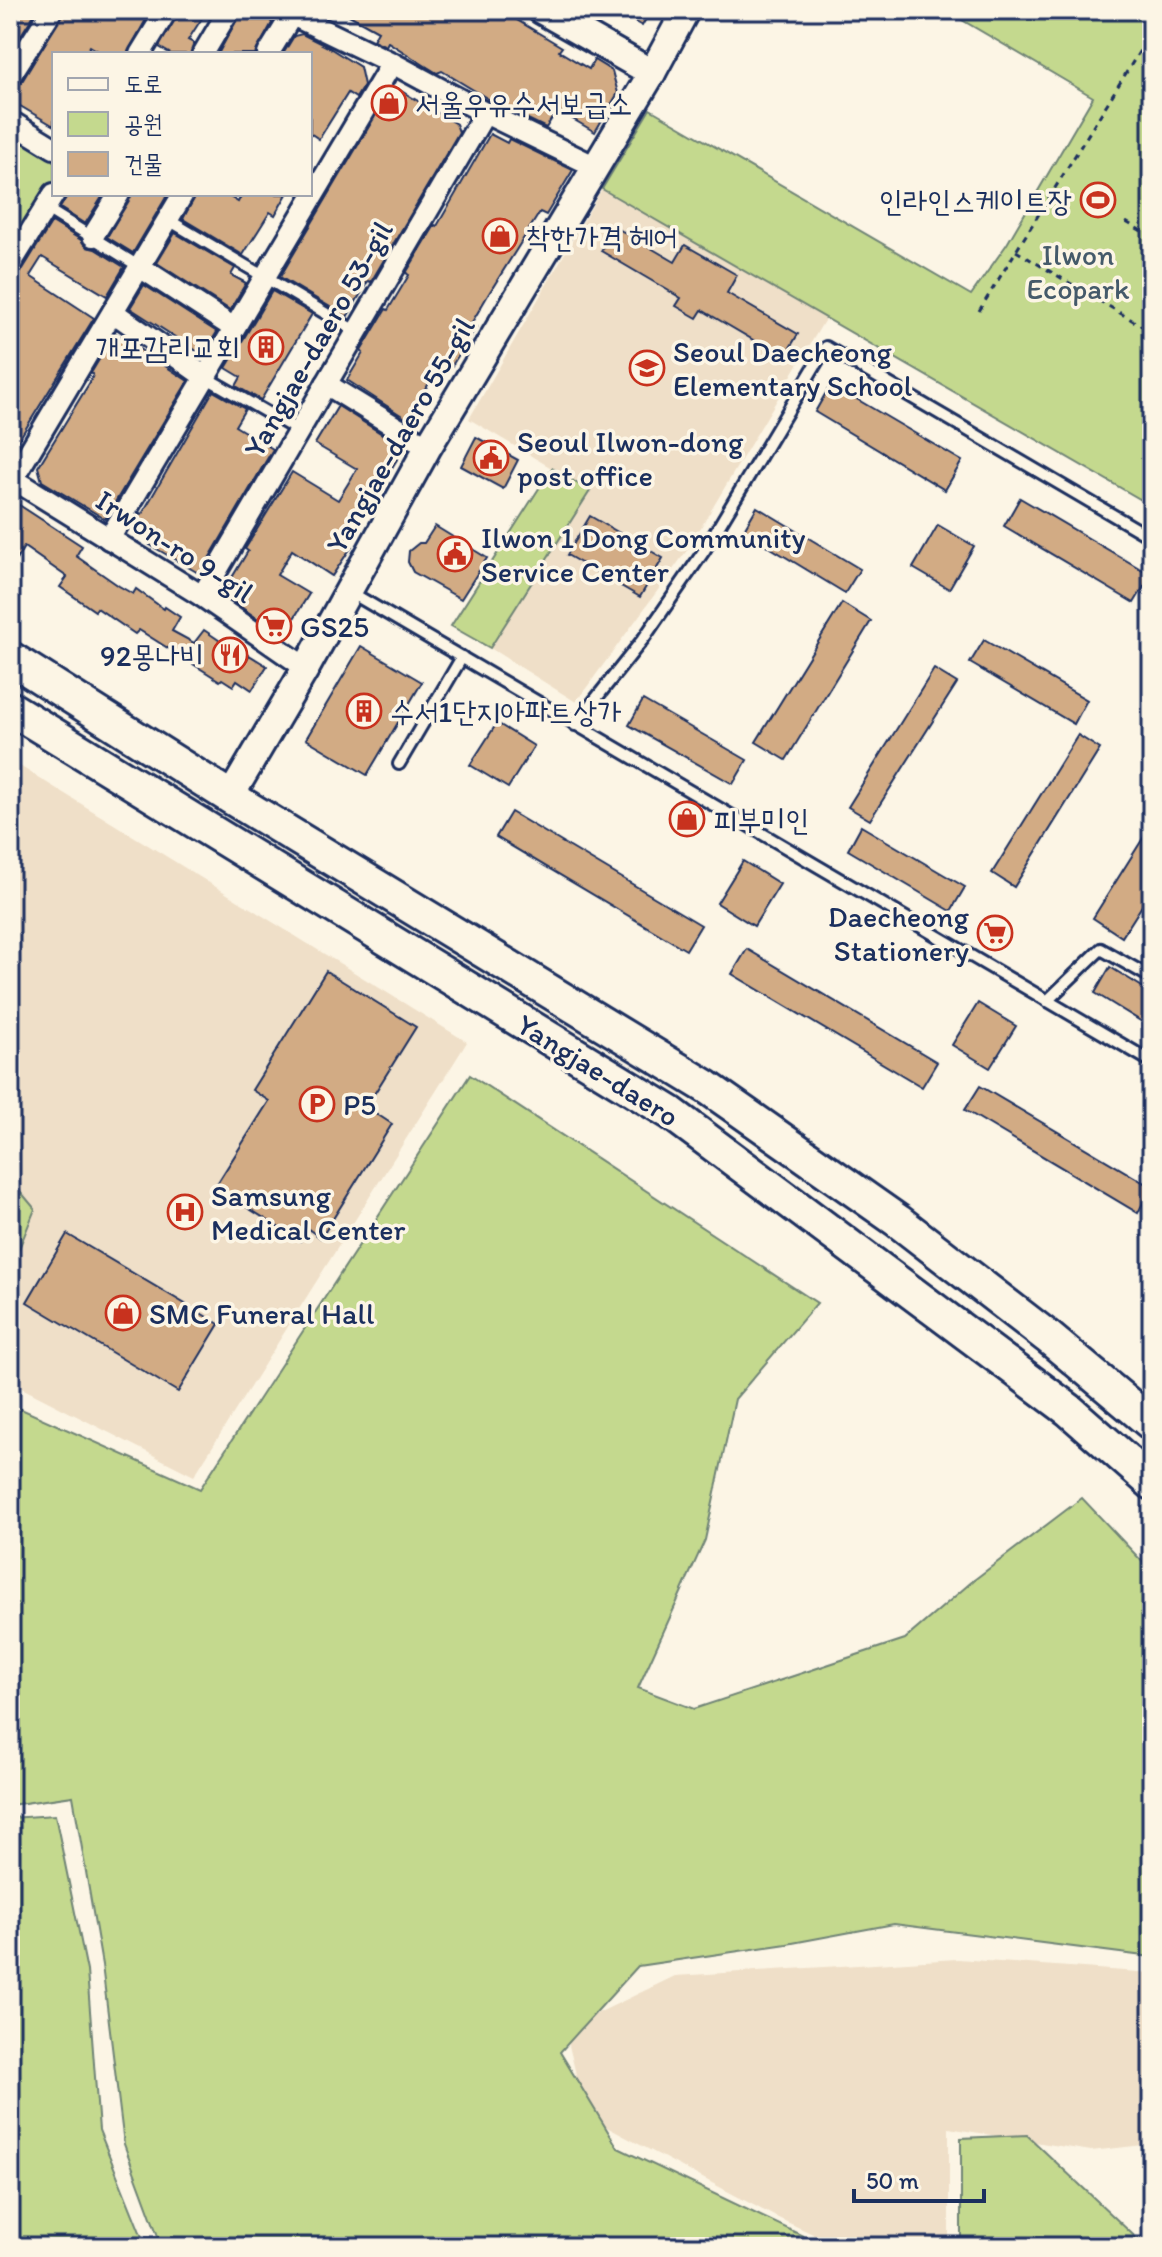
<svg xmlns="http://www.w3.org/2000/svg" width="1162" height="2257" viewBox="0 0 1162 2257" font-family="Itim,'Poor Story',sans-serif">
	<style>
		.built { fill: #efdfc8 }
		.green { fill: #c4d98e; stroke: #708476; stroke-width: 2 }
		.building { fill: #d2ab84; stroke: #1b2f5e; stroke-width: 2 }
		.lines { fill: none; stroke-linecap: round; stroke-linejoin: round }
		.service-casing { stroke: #1b2f5e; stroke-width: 16 }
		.minor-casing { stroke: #1b2f5e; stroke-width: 26 }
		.tertiary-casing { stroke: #1b2f5e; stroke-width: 32 }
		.primary-casing { stroke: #1b2f5e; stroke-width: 38 }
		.path { stroke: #1b2f5e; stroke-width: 3; stroke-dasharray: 6 6; stroke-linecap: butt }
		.service { stroke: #fcf5e5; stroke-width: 10 }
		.minor { stroke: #fcf5e5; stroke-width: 20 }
		.tertiary { stroke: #fcf5e5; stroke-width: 26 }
		.primary { stroke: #fcf5e5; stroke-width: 32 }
		.labels { text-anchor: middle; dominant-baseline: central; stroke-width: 7; stroke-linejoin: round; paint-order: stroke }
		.poi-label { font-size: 30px; fill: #1b2f5e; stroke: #fcf5e5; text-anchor: start }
		.park-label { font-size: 30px; fill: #455a6a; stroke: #fcf5e5 }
		.street-label { font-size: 30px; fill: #1b2f5e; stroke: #fcf5e5 }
	</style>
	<rect width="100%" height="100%" fill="#fcf5e5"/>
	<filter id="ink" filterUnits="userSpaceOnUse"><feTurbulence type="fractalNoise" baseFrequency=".0125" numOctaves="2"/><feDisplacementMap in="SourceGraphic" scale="16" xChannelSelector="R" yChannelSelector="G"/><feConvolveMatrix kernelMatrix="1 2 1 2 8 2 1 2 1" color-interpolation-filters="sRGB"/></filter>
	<g filter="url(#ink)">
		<g class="built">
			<polygon points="602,189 827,316 688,549 576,702 490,648 590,491 469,419"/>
			<polygon points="10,760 467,1042 194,1476 10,1382"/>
			<polygon points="958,1959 1152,1973 1152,2144 1091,2151 949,2128 949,2244 943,2247 841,2247 776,2217 586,2116 565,2029 675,1976"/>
		</g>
		<g class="green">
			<polygon points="945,10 1152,10 1152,506 602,189 650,109 971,295 1007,244 1093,97"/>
			<polygon points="10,125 54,153 54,187 10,253"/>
			<polygon points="552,468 590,491 490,648 451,626"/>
			<polygon points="470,1075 817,1303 735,1399 705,1540 638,1688 694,1709 905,1639 974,1580 1082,1498 1152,1572 1152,1957 894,1924 787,1944 638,1966 560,2052 618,2148 826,2247 162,2247 124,2144 102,1965 73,1796 10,1805 10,1404 200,1489"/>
			<polygon points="10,1179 35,1209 10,1271"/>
			<polygon points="55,1815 87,1971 99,2130 146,2247 10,2247 10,1818"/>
			<polygon points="1027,2135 1146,2247 961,2247 961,2138"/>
		</g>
		<g class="building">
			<polygon points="10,10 37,10 10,52"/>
			<polygon points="65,10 138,10 148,16 127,54 103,54 90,46 85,54 54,54 54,126 10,100 10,89 21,83"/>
			<polygon points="180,10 214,10 209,18 204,15 188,40 194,43 190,54 171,54 159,47"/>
			<polygon points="242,10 254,10 270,20 272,23 255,54 218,54"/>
			<polygon points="340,10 500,10 562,47 559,51 589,69 594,60 612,71 618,93 595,132 557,110 546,128 495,103 442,71 437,73 424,65 388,42 386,46 373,40 378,31"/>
			<polygon points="614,10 651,10 642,26"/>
			<polygon points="302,34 328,47 360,67 364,85 356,98 348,93 319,139 310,133 310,54 283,54 294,36"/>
			<polygon points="398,89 456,124 459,132 371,282 368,281 347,317 280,277 390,91"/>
			<polygon points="490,134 507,143 509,139 573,170 546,215 540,212 488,295 471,324 476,327 448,372 439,367 407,419 347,380 363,353 361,351 386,309 388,310 409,275 406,273 435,225 437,226"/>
			<polygon points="68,194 104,194 85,224 60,208"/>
			<polygon points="132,194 168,194 133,253 107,237"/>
			<polygon points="196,194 225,194 238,202 242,194 287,194 275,215 270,212 243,255 183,219"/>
			<polygon points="52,222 81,240 87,247 95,249 124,267 107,296 42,257 30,276 94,318 10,454 10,317 20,300 10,293 10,282 21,272"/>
			<polygon points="615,227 675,262 685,245 737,275 727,293 798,334 784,358 702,310 697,318 676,306 681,298 601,251"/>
			<polygon points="175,233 235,268 231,275 246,283 230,310 157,263"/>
			<polygon points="144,285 217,332 203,355 130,308"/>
			<polygon points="272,291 312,314 261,400 236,386 241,377 226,368"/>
			<polygon points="115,333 188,381 105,519 42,481 38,467 90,382 93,375 91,373"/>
			<polygon points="831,384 962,461 945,490 815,412"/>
			<polygon points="213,391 245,409 235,426 273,449 200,574 150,545 154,538 132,526 140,513 142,514"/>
			<polygon points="338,406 404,448 346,542 352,546 332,576 292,550 277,575 309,594 283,636 222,594 248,551 245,549 292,472 338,500 357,469 315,444"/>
			<polygon points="476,437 518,460 503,489 461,466"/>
			<polygon points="1020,498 1151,575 1134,603 1004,526"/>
			<polygon points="10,499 82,546 76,556 119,586 133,594 136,589 164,609 165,607 180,617 172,631 194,643 204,630 247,659 249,655 267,666 252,690 237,680 233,686 222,679 220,681 139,630 135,634 97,608 95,611 60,587 67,577 24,547 10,570"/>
			<polygon points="757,507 860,569 845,593 743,531"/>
			<polygon points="590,516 663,558 640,597 567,555"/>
			<polygon points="938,525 974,546 949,589 913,568"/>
			<polygon points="435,526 487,558 461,599 413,572 408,562 409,551 419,543 424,543"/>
			<polygon points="842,603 871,621 786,760 756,742"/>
			<polygon points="984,640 1087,700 1074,724 970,663"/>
			<polygon points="361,646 422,682 367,775 306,739"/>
			<polygon points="934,669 957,683 870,820 848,807"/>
			<polygon points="643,700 747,760 733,784 629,725"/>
			<polygon points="497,723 534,746 508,788 470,765"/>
			<polygon points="1078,735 1100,749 1014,887 992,873"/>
			<polygon points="511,812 701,925 686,950 496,837"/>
			<polygon points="1152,824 1152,890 1122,937 1093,918"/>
			<polygon points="861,826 965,887 951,911 848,850"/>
			<polygon points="743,861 780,884 754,926 717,903"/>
			<polygon points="747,949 937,1062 922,1087 732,974"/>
			<polygon points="1110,967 1152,993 1152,1028 1095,993"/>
			<polygon points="326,971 416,1027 366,1107 392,1124 321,1238 308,1229 300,1241 215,1187 269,1101 252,1090"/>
			<polygon points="978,1003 1016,1026 990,1068 952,1045"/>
			<polygon points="980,1086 1151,1187 1138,1213 965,1110"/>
			<polygon points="67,1234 219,1324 178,1392 27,1302"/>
		</g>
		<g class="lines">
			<g class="service-casing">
				<g id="service">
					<polyline points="45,208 140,267"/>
					<polyline points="167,219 357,332"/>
					<polyline points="205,377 299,431"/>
					<polyline points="350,592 1152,1062"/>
					<polyline points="575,725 644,638 704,551 826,347 1152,538"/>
					<polyline points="399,764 462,657"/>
					<polyline points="1047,1001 1101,949 1152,978"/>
				</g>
			</g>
			<g class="minor-casing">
				<g id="minor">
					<polyline points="282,10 392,63 485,113 594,166"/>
					<polyline points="140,54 167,10"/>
					<polyline points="203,54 229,10"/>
					<polyline points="268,54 292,15"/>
					<polyline points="10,76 52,10"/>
					<polyline points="10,121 54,148"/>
					<polyline points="93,236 119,194"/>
					<polyline points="10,265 54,194"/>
					<polyline points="140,267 234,328"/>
					<polyline points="113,312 205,377"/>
					<polyline points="326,384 428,447"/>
					<polyline points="10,477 202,596 306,668"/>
					<polyline points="13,479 183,194"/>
					<polyline points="109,539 392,63"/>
					<polyline points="202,596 485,113"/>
				</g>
			</g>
			<g class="tertiary-casing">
				<g id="tertiary">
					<polyline points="541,10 652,73"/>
					<polyline points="230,797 306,668 428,447 652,73 686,10"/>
				</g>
			</g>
			<g class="primary-casing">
				<g id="primary">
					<polyline points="10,658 230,797 707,1087 898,1221 1048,1337 1152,1424"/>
					<polyline points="10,708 671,1113 1069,1410 1152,1483"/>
				</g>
			</g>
			<g class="path">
				<polyline points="1140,10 1152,17"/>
				<polyline points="1126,222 1152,237"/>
				<polyline points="1016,251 1152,332"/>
				<polyline points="979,311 1152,31"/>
			</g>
			<use href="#service" class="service"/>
			<use href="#minor" class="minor"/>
			<use href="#tertiary" class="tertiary"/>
			<use href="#primary" class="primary"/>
		</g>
	</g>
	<defs>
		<g id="shop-ring" transform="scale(1.8)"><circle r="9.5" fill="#fcf5e5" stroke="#c8321e" stroke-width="1.5"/><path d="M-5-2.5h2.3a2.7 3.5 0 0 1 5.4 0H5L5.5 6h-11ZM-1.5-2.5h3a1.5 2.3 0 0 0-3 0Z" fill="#c8321e"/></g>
		<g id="stadium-ring" transform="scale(1.8)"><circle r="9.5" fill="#fcf5e5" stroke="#c8321e" stroke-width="1.5"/><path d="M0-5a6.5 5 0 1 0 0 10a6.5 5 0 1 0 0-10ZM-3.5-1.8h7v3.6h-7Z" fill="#c8321e"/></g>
		<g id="building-ring" transform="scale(1.8)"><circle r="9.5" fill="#fcf5e5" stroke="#c8321e" stroke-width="1.5"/><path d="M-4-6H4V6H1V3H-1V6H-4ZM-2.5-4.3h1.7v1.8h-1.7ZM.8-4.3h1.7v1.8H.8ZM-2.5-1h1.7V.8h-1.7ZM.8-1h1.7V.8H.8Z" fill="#c8321e"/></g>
		<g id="school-ring" transform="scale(1.8)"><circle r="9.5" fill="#fcf5e5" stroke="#c8321e" stroke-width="1.5"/><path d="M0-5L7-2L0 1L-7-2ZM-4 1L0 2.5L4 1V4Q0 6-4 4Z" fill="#c8321e"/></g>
		<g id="civic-ring" transform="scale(1.8)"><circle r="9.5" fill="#fcf5e5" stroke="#c8321e" stroke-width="1.5"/><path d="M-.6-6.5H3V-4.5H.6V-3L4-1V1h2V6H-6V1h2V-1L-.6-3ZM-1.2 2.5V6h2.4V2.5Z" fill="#c8321e"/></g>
		<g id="supermarket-ring" transform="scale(1.8)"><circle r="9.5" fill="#fcf5e5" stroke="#c8321e" stroke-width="1.5"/><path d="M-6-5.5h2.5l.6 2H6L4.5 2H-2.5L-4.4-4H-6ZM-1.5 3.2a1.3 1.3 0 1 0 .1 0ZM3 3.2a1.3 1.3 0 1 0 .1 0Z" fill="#c8321e"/></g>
		<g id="restaurant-ring" transform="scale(1.8)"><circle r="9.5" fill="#fcf5e5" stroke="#c8321e" stroke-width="1.5"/><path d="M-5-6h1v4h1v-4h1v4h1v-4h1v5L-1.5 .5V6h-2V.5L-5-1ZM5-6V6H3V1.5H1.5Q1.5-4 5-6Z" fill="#c8321e"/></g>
		<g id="parking-ring" transform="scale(1.8)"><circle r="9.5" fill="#fcf5e5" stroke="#c8321e" stroke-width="1.5"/><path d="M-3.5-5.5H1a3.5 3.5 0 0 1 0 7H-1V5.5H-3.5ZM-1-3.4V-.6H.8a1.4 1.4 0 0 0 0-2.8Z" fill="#c8321e"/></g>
		<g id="hospital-ring" transform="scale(1.8)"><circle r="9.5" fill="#fcf5e5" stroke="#c8321e" stroke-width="1.5"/><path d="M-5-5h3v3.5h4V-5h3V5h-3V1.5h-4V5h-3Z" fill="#c8321e"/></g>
	</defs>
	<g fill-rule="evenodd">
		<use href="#shop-ring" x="389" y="103"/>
		<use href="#stadium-ring" x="1098" y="200"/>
		<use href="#shop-ring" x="500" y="236"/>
		<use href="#building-ring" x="266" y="347"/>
		<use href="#school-ring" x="647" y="368"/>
		<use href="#civic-ring" x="491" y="458"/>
		<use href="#civic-ring" x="455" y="554"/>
		<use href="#supermarket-ring" x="274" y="626"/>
		<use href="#restaurant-ring" x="230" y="655"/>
		<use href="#building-ring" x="364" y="711"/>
		<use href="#shop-ring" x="687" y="819"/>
		<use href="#supermarket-ring" x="995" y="933"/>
		<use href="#parking-ring" x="317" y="1104"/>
		<use href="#hospital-ring" x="185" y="1212"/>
		<use href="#shop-ring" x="123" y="1313"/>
	</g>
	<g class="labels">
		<g class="poi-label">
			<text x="415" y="103">서울우유수서보급소</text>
			<text x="1072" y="200" text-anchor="end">인라인스케이트장</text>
			<text x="526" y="236">착한가격 헤어</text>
			<text x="240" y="347" text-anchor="end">개포감리교회</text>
			<text x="673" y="351">Seoul Daecheong<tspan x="673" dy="34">Elementary School</tspan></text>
			<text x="517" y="441">Seoul Ilwon-dong<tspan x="517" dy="34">post office</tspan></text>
			<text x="481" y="537">Ilwon 1 Dong Community<tspan x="481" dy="34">Service Center</tspan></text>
			<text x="300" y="626">GS25</text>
			<text x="204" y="655" text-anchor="end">92몽나비</text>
			<text x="390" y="711">수서1단지아파트상가</text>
			<text x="713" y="819">피부미인</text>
			<text x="969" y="916" text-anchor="end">Daecheong<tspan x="969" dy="34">Stationery</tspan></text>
			<text x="343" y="1104">P5</text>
			<text x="211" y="1195">Samsung<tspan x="211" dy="34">Medical Center</tspan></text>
			<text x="149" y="1313">SMC Funeral Hall</text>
		</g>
		<g class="park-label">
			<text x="1078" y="254">Ilwon<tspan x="1078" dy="34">Ecopark</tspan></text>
		</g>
		<g class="street-label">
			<text transform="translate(318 339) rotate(-60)">Yangjae-daero 53-gil</text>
			<text transform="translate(400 435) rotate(-60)">Yangjae-daero 55-gil</text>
			<text transform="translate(175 546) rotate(33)">Irwon-ro 9-gil</text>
			<text transform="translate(598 1070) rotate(32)">Yangjae-daero</text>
		</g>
	</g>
	<rect width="1162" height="2257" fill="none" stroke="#fcf5e5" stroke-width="40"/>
	<rect x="20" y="20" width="1122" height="2217" fill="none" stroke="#1b2f5e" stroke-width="3" filter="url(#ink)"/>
	<rect x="52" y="52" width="260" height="144" fill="#fcf5e5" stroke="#a2a6af" stroke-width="2"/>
	<rect x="68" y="78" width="40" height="12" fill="#fcf5e5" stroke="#a2a6af" stroke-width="2"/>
	<text x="124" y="92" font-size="24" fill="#1b2f5e">도로</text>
	<rect x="68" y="112" width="40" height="24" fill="#c4d98e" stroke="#a2a6af" stroke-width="2"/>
	<text x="124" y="132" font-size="24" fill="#1b2f5e">공원</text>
	<rect x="68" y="152" width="40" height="24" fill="#d2ab84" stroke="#a2a6af" stroke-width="2"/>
	<text x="124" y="172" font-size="24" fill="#1b2f5e">건물</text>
	<path d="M854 2189v12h130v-12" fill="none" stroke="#1b2f5e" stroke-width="4"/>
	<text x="866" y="2189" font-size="24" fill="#1b2f5e" stroke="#fcf5e5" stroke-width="6" paint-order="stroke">50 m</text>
</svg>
